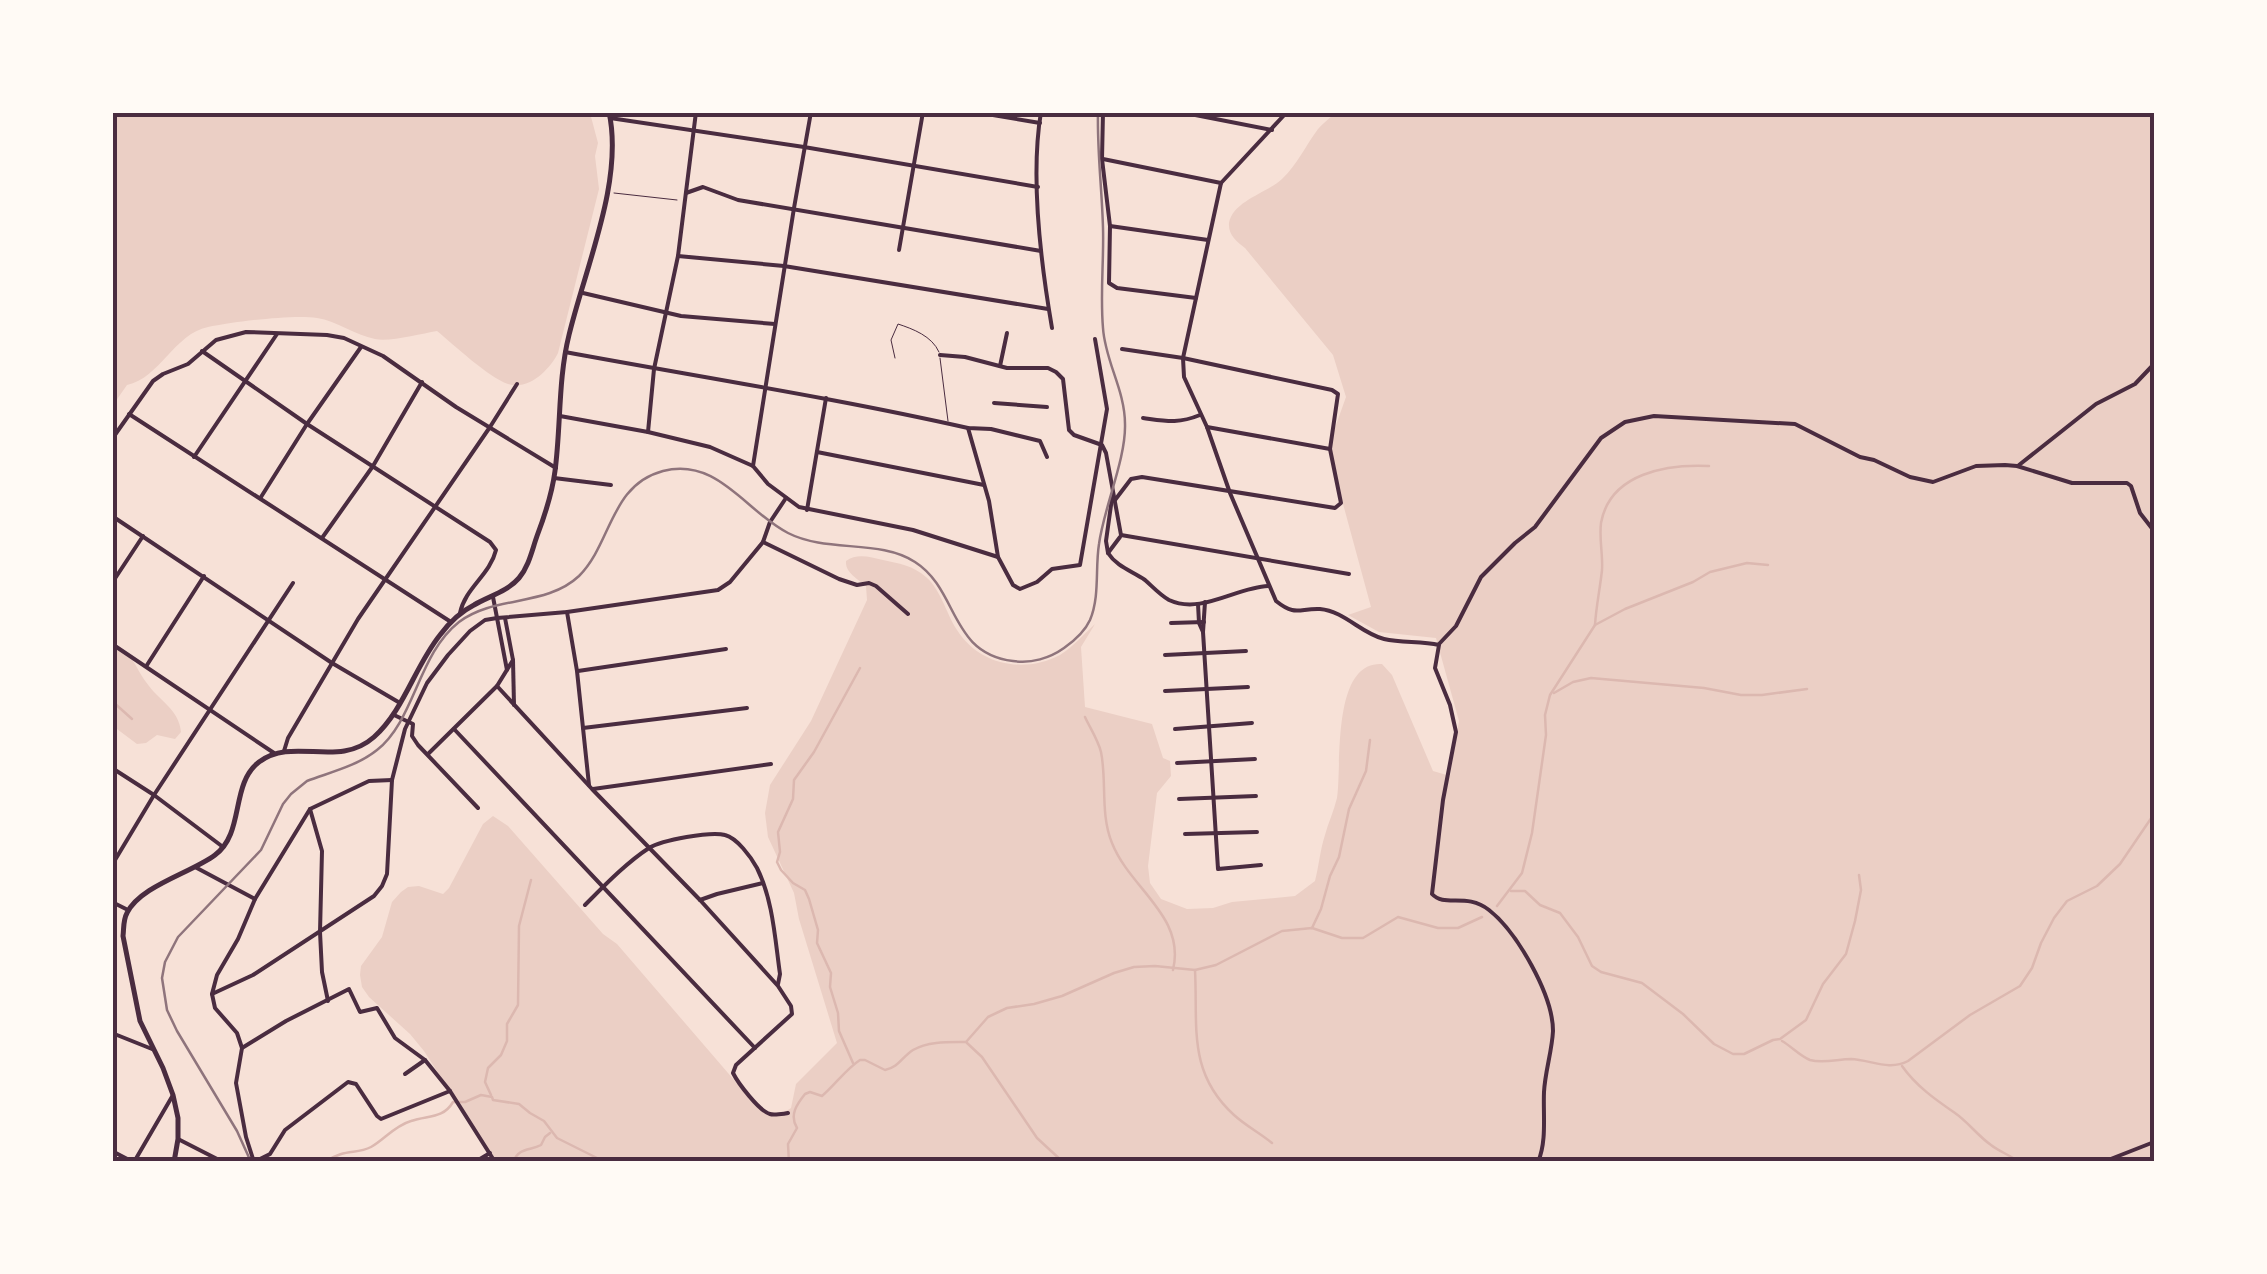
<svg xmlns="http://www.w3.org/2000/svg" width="2267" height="1274" viewBox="0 0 2267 1274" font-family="Spectral,serif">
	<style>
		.green { fill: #ebcfc5 }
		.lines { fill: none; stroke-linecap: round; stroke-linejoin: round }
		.stream { stroke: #dcb8b0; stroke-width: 2.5 }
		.path { stroke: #4a2c40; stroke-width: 1 }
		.service { stroke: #4a2c40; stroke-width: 1 }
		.minor { stroke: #4a2c40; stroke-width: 4 }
		.tertiary { stroke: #4a2c40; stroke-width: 4 }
		.secondary { stroke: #4a2c40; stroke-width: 5 }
		.rail { stroke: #8f747c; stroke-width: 2.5 }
		.neatline { fill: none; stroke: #4a2c40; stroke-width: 4 }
	</style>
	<rect width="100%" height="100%" fill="#f7e1d7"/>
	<g class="green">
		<path d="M 113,113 L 590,113 L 598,143 L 595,156 L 599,189 L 558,353 C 550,369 529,391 508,384 C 488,377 454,345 437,331 C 420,334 390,342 375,339 C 355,335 337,321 317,318 C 293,314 233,322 208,327 C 174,334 160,378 127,385 L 113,405 Z"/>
		<path d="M 1335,113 L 2154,113 L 2154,1161 L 495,1161 L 424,1051 L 410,1034 L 369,997 L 362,987 L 360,975 L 361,966 L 382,937 L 392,902 L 401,892 L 408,887 L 419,886 L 443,894 L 449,888 L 483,824 L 493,816 L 508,826 L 603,934 L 617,944 L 759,1109 C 772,1114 780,1116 791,1108 L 796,1084 L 837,1043 L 799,919 L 794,893 L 768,837 L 765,813 L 770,785 L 811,721 L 867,600 L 866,586 C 858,579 845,573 846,561 C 857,553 870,557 883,560 C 898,563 914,566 926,577 C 941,590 946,613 957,630 C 979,665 1024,674 1060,655 C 1073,647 1084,634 1095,624 L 1081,647 L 1085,707 L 1152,724 L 1163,758 L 1170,761 L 1171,776 L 1157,793 L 1148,866 L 1150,883 L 1161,899 L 1187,909 L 1213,908 L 1232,902 L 1295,896 L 1315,881 C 1319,866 1320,850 1325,835 C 1328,823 1334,811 1337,798 C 1342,767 1331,661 1382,664 L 1392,675 L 1433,771 L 1450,776 L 1459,721 L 1436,638 L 1379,632 L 1348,615 L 1371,607 L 1333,467 L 1331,439 L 1346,397 L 1333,355 L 1245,248 C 1237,242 1228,235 1229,223 C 1233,201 1267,193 1282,179 C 1297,165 1306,145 1318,129 C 1323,123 1330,118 1335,113 Z"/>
		<path d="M 112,642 C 137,657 133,666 149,686 C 161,702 179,710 181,732 L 175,739 L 157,735 L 146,743 L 137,744 L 113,726 Z"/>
	</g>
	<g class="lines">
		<g class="stream">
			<path d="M 1595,625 C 1596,607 1600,589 1602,570 C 1603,554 1599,539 1601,523 C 1610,473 1667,464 1709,466"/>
			<polyline points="1554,693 1573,682 1591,678 1704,688 1741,695 1762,695 1807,689"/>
			<polyline points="112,701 132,719"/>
			<path d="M 1085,717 C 1090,728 1098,740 1101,752 C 1107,781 1100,814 1112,843 C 1130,889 1186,916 1173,970"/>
			<polyline points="112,817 116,819"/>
			<polyline points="1511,891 1525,891 1540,905 1560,913 1578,937 1592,966 1601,972 1642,983 1683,1014 1714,1044 1733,1054 1744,1054 1773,1040 1780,1039 1806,1020 1823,984 1846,954 1855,921 1861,890 1859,875"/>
			<polyline points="1497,906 1522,873 1532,833 1546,735 1545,715 1550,695 1595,625 1625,609 1693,582 1710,572 1747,563 1768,565"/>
			<polyline points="1312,928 1321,909 1330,876 1339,857 1349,809 1366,771 1370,740"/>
			<path d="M 1195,970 C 1198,1026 1187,1072 1234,1115 C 1246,1126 1260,1133 1272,1143"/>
			<path d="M 1782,1041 C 1791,1046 1800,1056 1810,1060 C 1823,1064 1838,1059 1851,1059 C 1871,1060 1889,1071 1908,1061 L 1970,1015 L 2020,986 L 2032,968 L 2041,943 L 2054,918 L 2067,901 L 2097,886 L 2120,864 L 2154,814"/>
			<polyline points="967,1043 982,1057 1037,1138 1063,1162"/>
			<polyline points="853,1063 839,1031 838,1013 830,987 831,973 817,943 818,930 809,899 805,890 793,883 781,870 777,862 780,852 778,832 793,799 794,780 814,752 860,668"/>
			<path d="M 1902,1066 C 1916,1086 1936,1100 1955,1113 C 1968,1122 1978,1136 1991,1145 C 2000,1152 2010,1155 2019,1162"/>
			<polyline points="491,1095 485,1082 488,1068 501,1055 507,1041 507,1024 518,1005 519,926 531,880"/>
			<path d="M 325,1162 C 345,1148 356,1155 371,1147 C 384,1140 394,1126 411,1121 C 428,1115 443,1119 453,1102 L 465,1102 L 481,1095 L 492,1097 L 493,1100 L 519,1104 L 530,1113 L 544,1121 L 557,1138 L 605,1162"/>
			<path d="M 513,1162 C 519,1147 530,1151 541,1145 L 545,1137 L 550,1133"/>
			<path d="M 789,1162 L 788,1144 L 797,1128 C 789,1115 797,1104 805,1094 L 810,1092 L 822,1096 C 835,1085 846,1069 860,1060 L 865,1060 L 885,1070 C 899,1067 902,1057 913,1050 C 928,1041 949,1042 966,1042 L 988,1017 L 1007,1008 L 1034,1004 L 1062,996 L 1114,973 L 1134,967 L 1155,966 L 1195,970 L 1216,965 L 1282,931 L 1312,928 L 1342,938 L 1363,938 L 1398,917 L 1438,928 L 1458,928 L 1482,917"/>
		</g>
		<polyline class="path" points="614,193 677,200"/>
		<g class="service">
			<path d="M 895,358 L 891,340 L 898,324 C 913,329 932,336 939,352"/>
			<polyline points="940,358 948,421"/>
		</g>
		<g class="minor">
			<polyline points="975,112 1040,123"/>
			<path d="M 1041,112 C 1030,177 1041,264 1052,328"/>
			<polyline points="1103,112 1102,159 1110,226 1109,283 1117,288 1196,298"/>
			<polyline points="1180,112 1272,130"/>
			<polyline points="610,118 804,147 1038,187"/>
			<polyline points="1103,159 1221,183"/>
			<polyline points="686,193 703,187 738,200 1041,251"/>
			<polyline points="1110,226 1208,240"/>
			<polyline points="899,250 923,112"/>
			<polyline points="678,256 784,266 1048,309"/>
			<polyline points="583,293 681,316 775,324"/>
			<path d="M 202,351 L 307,424 L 490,542 L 496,550 C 490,575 465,588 460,613"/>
			<path d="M 565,352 C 700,377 835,398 968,428 L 991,429 L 1040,441 L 1047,457"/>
			<polyline points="940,355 965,357 1007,368 1048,368 1056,372 1063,379 1069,430 1074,435 1102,445 1106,453 1121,535 1349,574"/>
			<polyline points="1000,366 1007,333"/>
			<polyline points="994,403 1047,407"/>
			<polyline points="129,414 451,622"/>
			<polyline points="560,416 648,432 710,447 753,466 768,484 799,507 913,530 998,557"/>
			<path d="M 1143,418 C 1166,421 1178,424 1200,415"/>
			<polyline points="1207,427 1330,449"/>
			<polyline points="968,428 989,501 998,557 1013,585 1020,589 1037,582 1052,569 1080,565 1107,409 1095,339"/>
			<polyline points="648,432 654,369 678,256 696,112"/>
			<polyline points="112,439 153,381 163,374 188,364 216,340 246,332 327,335 344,338 383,356 456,407 556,468"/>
			<polyline points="817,452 984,485"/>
			<polyline points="194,457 277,334"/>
			<polyline points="2019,465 2096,404 2135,384 2154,364"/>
			<polyline points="753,466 794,208 811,112"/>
			<polyline points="554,478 611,485"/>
			<polyline points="261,497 307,424 361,347"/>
			<polyline points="1115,500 1131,479 1142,477 1335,508 1341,503 1330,449 1338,394 1332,390 1183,358 1122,349"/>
			<polyline points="807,510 826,398"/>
			<polyline points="112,516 332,663 400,703"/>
			<polyline points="322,538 373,466 422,382"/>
			<polyline points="763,542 839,579 857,585 869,583 876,586 908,614"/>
			<path d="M 1108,553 C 1117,567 1132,571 1145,580 C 1153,587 1160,595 1169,600 C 1201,615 1237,587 1268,586"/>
			<polyline points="1108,553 1106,541 1112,498"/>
			<polyline points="1108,553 1120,537"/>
			<polyline points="112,583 143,536"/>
			<polyline points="493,597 507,670"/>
			<polyline points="1205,602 1203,632 1218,869 1261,865"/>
			<polyline points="1198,604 1199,623 1203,632"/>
			<polyline points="567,612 577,671 589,785"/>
			<polyline points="1171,623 1204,622"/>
			<polyline points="112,644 274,753"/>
			<polyline points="1439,644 1456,626 1481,577 1515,543 1535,527 1601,438 1625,422 1654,416 1795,424 1860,457 1874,460 1910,477 1933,482 1976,466 2005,465 2017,466 2072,483 2127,483 2131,486 2140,513 2154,531"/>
			<polyline points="1165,655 1246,651"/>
			<polyline points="513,660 514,705"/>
			<polyline points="147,665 204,576"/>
			<polyline points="578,671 726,649"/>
			<path d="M 497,686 L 592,789 L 700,900 L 778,986 L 791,1006 L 792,1014 L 736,1065 L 733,1073 C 738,1083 759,1111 770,1114 C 773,1115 784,1114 788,1113"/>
			<polyline points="1165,691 1248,687"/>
			<polyline points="394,715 413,724 412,736 418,745 478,808"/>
			<polyline points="583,728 747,708"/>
			<polyline points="454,729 755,1048"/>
			<polyline points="1175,729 1252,723"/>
			<polyline points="284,751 288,738 358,619 490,427 517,384"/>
			<polyline points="428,754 497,686 513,660 505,618"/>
			<polyline points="1177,763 1255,759"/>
			<polyline points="112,768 154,795 223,847"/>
			<polyline points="593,789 771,764"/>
			<polyline points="1179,799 1256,796"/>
			<polyline points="310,809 322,851 320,932 322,972 328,1001"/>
			<polyline points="1185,834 1257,832"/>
			<polyline points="112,865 154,795 293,583"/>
			<polyline points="195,867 255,899"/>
			<polyline points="700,900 717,894 763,883"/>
			<polyline points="112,902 128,910"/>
			<path d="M 585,905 C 604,886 626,863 649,848 C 662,840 711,831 725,835 C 737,838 751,857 757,868 C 773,900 775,939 780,974 L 778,984"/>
			<polyline points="212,994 253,975 374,896 382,886 387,874 392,780 405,729 427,683 448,655 470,631 485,620 497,618 567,612 718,590 730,582 763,542 770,522 786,498"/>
			<polyline points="112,1033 152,1049"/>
			<polyline points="242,1048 237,1033 215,1008 212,994 217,975 238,939 255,899 310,809 369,781 392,780"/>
			<polyline points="405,1074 425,1060"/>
			<polyline points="178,1139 223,1162"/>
			<polyline points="112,1151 133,1162"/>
			<polyline points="256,1161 270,1154 285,1130 348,1082 356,1084 377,1116 381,1119 450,1091"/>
			<polyline points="134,1162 173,1095"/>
			<polyline points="254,1162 246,1137 236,1083 242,1048 286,1021 349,989 360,1012 377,1008 395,1038 425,1060 450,1091 495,1162"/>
			<polyline points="475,1162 490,1153"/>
			<polyline points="2103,1162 2154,1142"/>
		</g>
		<path class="tertiary" d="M 1287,112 L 1221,183 L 1183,358 L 1184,377 L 1207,427 L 1230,493 L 1276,601 C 1296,617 1299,608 1320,609 C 1344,611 1362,634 1384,639 C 1402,643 1421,641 1439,645 L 1435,668 L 1450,705 L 1456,732 L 1443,800 L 1432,894 C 1445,908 1466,892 1489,910 C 1517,932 1553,995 1553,1031 C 1552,1051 1545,1072 1544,1092 C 1543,1115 1547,1141 1538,1162"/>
		<path class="secondary" d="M 174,1162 L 178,1139 L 178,1118 L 173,1095 L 163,1068 L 140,1021 L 123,936 C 124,928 123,920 127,913 C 140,886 191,873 215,855 C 245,833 230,784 259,762 C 294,736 338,769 374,737 C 404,710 415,666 440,635 C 449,623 460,612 474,605 C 489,596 507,592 519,578 C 529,566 532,550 537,536 C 545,515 552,494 555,471 C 561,426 558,379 569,335 C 585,268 624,181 609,112"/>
		<path class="rail" d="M 251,1162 L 237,1131 L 177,1031 L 167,1010 L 162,978 L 165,962 L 178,937 L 261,850 L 283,804 L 291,794 L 307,781 C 331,772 357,766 377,750 C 415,720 418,654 459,622 C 495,595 546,607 579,576 C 612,543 610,485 663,471 C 718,457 746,512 788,533 C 827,553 880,539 915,562 C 959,590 949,653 1013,661 C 1031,664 1050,658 1064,648 C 1074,641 1085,631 1090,620 C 1100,596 1095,569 1099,544 C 1104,507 1126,459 1125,424 C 1125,390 1105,361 1103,328 C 1100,294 1104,261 1103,228 C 1102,189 1097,151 1098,112"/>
	</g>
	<rect width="2267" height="1274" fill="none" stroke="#fffaf5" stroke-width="230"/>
	<rect x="115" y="115" width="2037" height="1044" class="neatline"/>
</svg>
